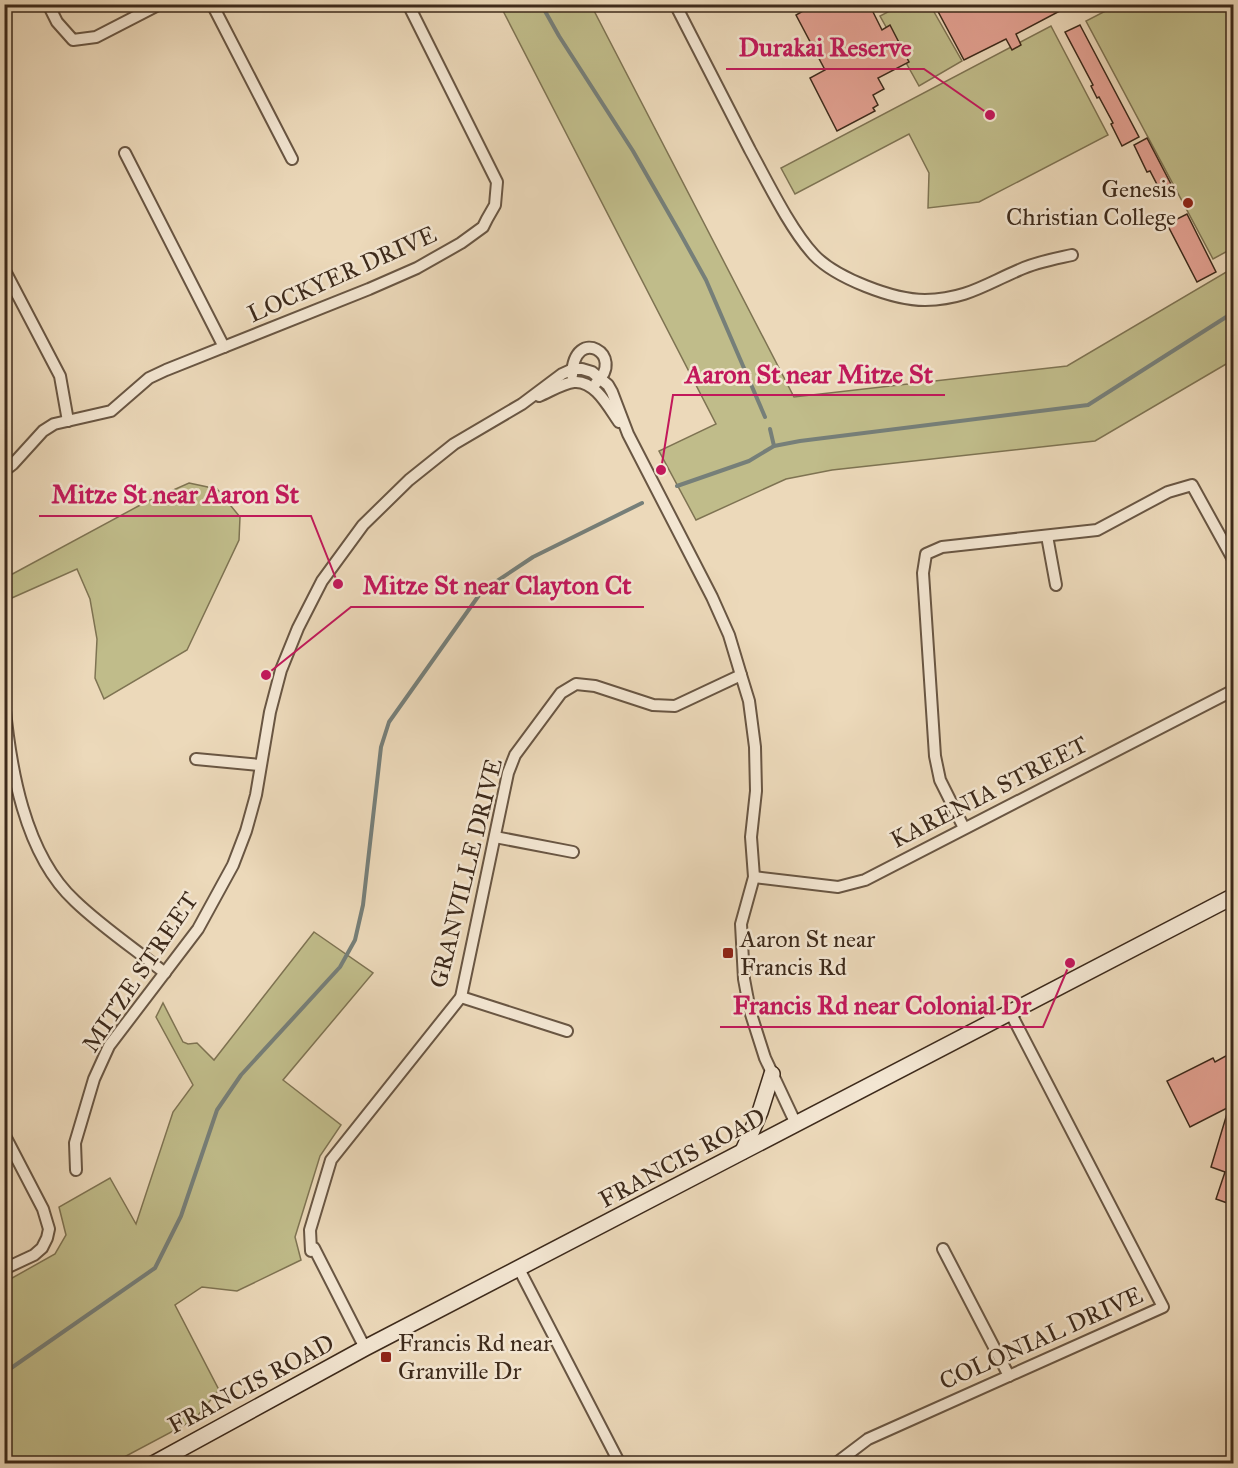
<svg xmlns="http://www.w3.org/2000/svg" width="1238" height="1468" viewBox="0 0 1238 1468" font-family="'IM FELL Great Primer',serif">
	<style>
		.green { fill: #c0bc8a; stroke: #7e7352; stroke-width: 1.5 }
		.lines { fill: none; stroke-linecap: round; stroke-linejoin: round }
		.stream { stroke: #767f79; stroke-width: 4 }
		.building { fill: #e3a192; stroke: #3d2a1b; stroke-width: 1.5 }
		.minor-casing { stroke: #695643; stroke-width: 14 }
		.secondary-casing { stroke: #3d2a1b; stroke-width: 18 }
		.minor { stroke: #f3e6d2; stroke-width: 10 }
		.secondary { stroke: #f3e6d2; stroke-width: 15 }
		.poi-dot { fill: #8f2418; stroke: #f3e6d2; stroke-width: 2 }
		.labels { text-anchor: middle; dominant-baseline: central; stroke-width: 5; stroke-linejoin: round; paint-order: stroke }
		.poi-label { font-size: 24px; fill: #3d2a1b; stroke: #f3e6d2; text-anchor: start }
		.street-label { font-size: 24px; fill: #3d2a1b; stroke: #f3e6d2 }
		.leader { fill: none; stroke: #c2185b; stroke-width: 2 }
		.callout-dot { fill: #c2185b; stroke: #f3e6d2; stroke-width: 2 }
		.callout-label { font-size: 26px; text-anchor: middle; font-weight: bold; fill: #c2185b; stroke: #f3e6d2; stroke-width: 5; stroke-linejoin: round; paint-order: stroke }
	</style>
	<rect width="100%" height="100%" fill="#ecd9ba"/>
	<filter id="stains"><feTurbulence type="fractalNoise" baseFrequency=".00333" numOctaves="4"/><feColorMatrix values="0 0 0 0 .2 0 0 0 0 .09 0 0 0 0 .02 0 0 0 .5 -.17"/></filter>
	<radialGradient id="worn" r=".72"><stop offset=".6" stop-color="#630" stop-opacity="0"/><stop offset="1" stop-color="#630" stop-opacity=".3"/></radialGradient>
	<g class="green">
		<polygon points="500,5 591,5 794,397 1067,366 1233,268 1233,360 1095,441 832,470 786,479 696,520 659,451 716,424"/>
		<polygon points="901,5 930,5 962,61 919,86 880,16"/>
		<polygon points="1117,5 1233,5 1233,248 1213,259 1086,21"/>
		<polygon points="1051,26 1108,135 979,202 928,208 929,173 909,134 795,194 781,168"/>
		<polygon points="189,483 217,489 240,517 239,540 187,650 104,699 95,678 97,639 90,599 77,569 5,601 5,578 144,503"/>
		<polygon points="314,932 373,973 283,1080 341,1125 320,1156 295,1237 301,1260 237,1291 202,1287 175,1305 219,1390 194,1420 113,1463 5,1463 5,1282 55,1254 66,1235 59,1207 110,1178 136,1224 173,1112 193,1085 156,1017 163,1003 183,1042 188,1044 197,1043 214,1060"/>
	</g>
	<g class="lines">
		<g class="stream">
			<polyline points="541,4 559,36 633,151 680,233 706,280 765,417"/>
			<polyline points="770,429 774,446"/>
			<polyline points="677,486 749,461 774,446 800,441 1088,405 1234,312"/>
			<polyline points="4,1373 155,1268 181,1216 217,1110 241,1075 340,967 355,940 363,905 381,747 389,722 482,591 533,557 642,503"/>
		</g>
	</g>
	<g class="building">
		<polygon points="815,4 869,4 882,30 890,25 909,62 878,78 884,89 873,95 878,105 873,108 875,111 837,131 810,78 825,70 796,15"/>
		<polygon points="934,4 1073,4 1016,34 1021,45 1012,50 1006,39 964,60"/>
		<polygon points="1080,25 1139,137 1122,146 1111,124 1113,123 1099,97 1097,98 1091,86 1093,85 1065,32"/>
		<polygon points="1147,138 1173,188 1162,194 1150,171 1147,172 1134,145"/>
		<polygon points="1187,214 1216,272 1197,282 1167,224"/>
		<polygon points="1233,1052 1233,1193 1230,1204 1216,1199 1225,1172 1211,1167 1229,1107 1190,1127 1167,1081 1213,1058 1215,1062"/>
	</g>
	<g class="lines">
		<g class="minor-casing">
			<g id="minor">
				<polyline points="48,4 57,22 73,40 96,37 160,4"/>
				<polyline points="212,4 292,159"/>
				<path d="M 675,4 C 700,53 725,101 750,150 C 767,181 790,229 814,255 C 836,278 893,300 925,300 C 966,299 984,285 1019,270 C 1036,262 1054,259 1072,255"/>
				<polyline points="125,153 224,347"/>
				<polyline points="4,269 60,376 68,421"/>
				<path d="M 572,375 C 574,324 627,355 596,383"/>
				<path d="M 539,396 C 549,392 563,383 574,382 C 595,380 609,408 619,422"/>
				<polyline points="4,471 13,464 43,431 54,424 111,411 149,378 166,370 369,289 417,268 461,243 483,227 487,219 495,205 497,182 408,4"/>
				<polyline points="1047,536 1056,585"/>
				<path d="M 4,701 C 10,766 24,854 75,901 C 102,927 135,949 165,973"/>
				<polyline points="196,759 260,765"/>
				<polyline points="964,828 940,780 935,756 923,573 926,554 942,547 1097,530 1168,492 1192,485 1234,561"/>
				<polyline points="495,837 573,852"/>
				<polyline points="754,877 838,887 865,880 1234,690"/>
				<polyline points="461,997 567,1031"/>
				<polyline points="4,1134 43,1209 49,1229 47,1238 42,1248 34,1255 4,1269"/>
				<polyline points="76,1170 75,1143 94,1079 109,1046 198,929 233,865 246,831 256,795 270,712 281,670 298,628 322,581 363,525 409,480 454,444 522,404 562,374 573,369 582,369 592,372 608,385 612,392 628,434 712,597 729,635 741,675 749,701 755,747 756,791 751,837 754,877 741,924 744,979 750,1011 765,1058 796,1124"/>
				<polyline points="943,1249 1009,1376"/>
				<polyline points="519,1269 620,1464"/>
				<polyline points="365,1348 314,1248 311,1251 310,1230 331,1160 461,997 508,773 515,755 561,693 576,684 595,686 653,705 675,706 741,675"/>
				<polyline points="835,1464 868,1439 1163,1307 1010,1012"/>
			</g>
		</g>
		<g class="secondary-casing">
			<g id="secondary">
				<polyline points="743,1151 760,1112 772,1074"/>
				<polyline points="153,1464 365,1348 1234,896"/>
			</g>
		</g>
		<use href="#minor" class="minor"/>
		<use href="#secondary" class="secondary"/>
	</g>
	<g class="poi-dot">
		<circle cx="1188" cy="203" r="6"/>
		<rect x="722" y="947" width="12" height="12" rx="3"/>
		<rect x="380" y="1351" width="12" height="12" rx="3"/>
	</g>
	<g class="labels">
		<g class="poi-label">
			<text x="1176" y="189" text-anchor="end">Genesis<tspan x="1176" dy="28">Christian College</tspan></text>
			<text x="740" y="939">Aaron St near<tspan x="740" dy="28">Francis Rd</tspan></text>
			<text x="398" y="1343">Francis Rd near<tspan x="398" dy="28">Granville Dr</tspan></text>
		</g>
		<g class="street-label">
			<text transform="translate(342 274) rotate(-24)">LOCKYER DRIVE</text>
			<text transform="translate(989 792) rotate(-27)">KARENIA STREET</text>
			<text transform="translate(466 873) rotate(-76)">GRANVILLE DRIVE</text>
			<text transform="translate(140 972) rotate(-56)">MITZE STREET</text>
			<text transform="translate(682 1158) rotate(-28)">FRANCIS ROAD</text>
			<text transform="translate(1041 1338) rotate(-24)">COLONIAL DRIVE</text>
			<text transform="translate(251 1384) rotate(-28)">FRANCIS ROAD</text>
		</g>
	</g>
	<path class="leader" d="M990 115L924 69H726M661 470L673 395H945M338 584L311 516H39M266 675L351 607H644M1070 963L1043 1027H720"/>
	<g class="callout-dot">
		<circle cx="990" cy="115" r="6"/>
		<circle cx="661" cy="470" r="6"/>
		<circle cx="338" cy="584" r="6"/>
		<circle cx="266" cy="675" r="6"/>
		<circle cx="1070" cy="963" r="6"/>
	</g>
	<g class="callout-label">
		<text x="825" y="56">Durakai Reserve</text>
		<text x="809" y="383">Aaron St near Mitze St</text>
		<text x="175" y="503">Mitze St near Aaron St</text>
		<text x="497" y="594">Mitze St near Clayton Ct</text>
		<text x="882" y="1014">Francis Rd near Colonial Dr</text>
	</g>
	<rect width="1238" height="1468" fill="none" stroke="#ecd9ba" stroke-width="24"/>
	<rect x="6" y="6" width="1226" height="1456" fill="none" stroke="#3d2a1b" stroke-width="3"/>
	<rect x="12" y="12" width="1214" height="1444" fill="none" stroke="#3d2a1b" stroke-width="1.5"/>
	<rect width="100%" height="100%" filter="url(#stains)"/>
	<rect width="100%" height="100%" fill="url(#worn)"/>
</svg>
